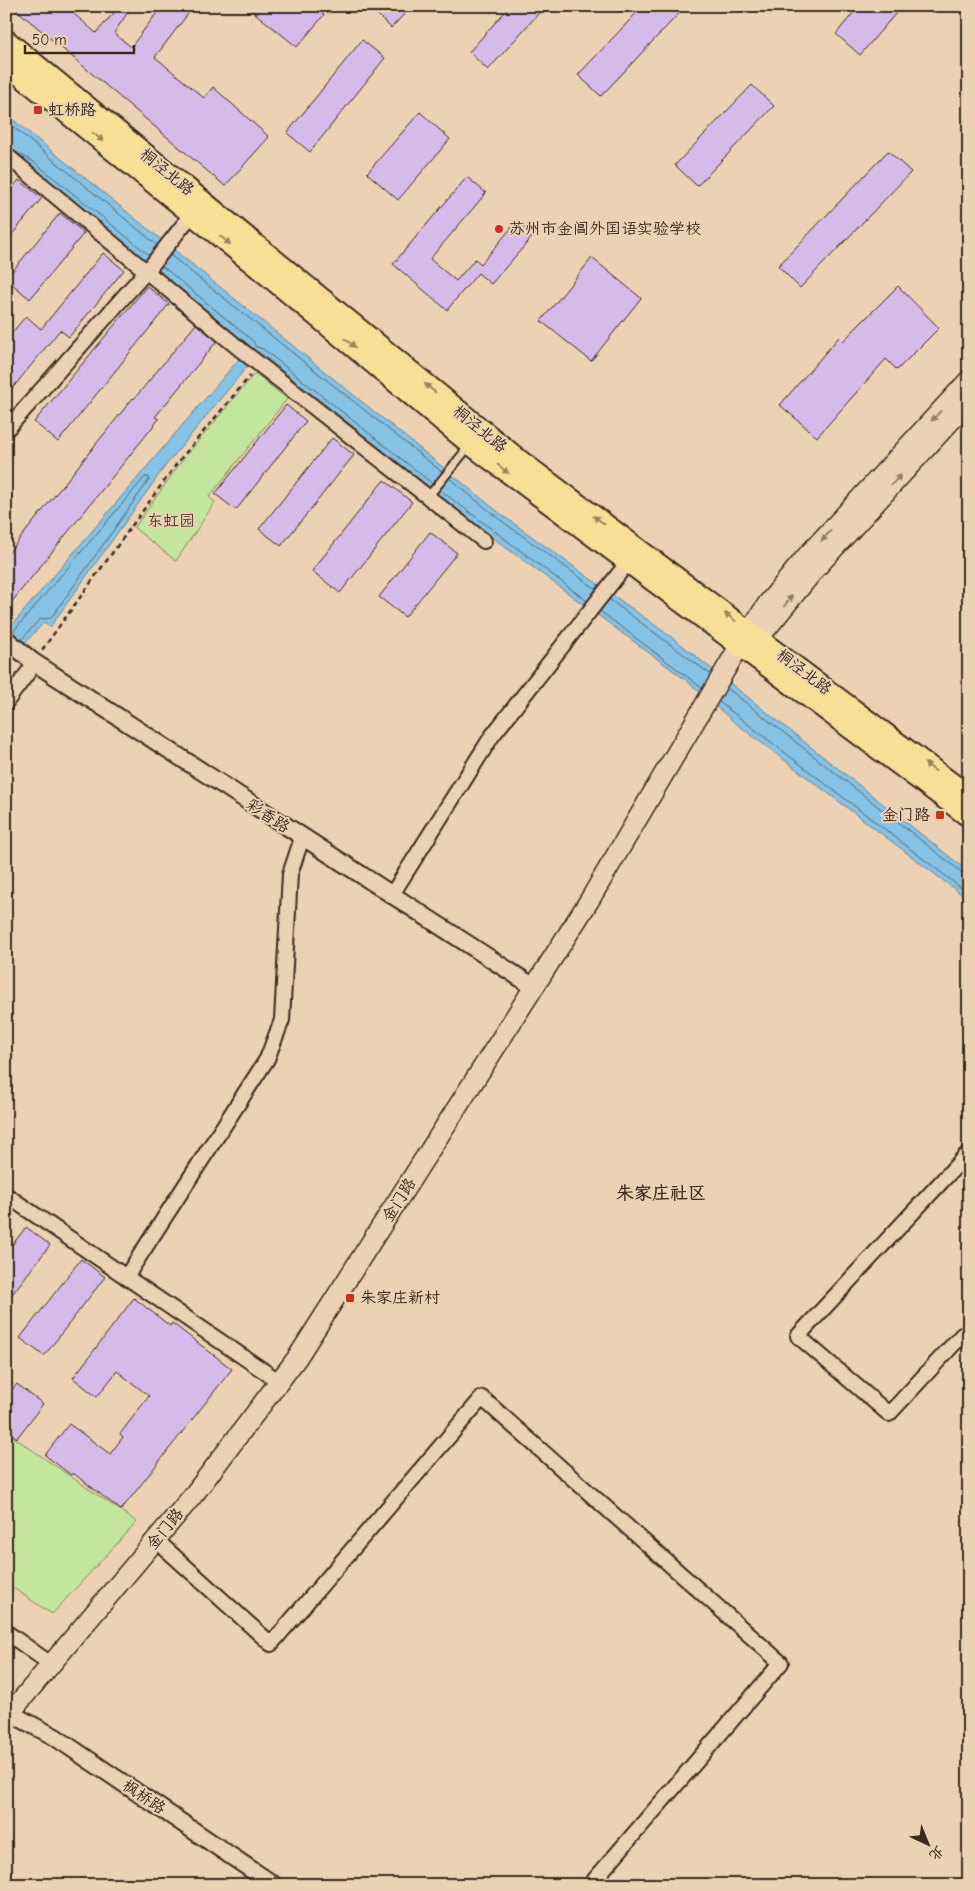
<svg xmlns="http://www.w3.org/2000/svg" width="975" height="1891" viewBox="0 0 975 1891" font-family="'Comic Neue','LXGW WenKai TC',sans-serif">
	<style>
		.green { fill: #c4e59d; stroke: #80885e }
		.water { fill: #85c2e5; stroke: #678595 }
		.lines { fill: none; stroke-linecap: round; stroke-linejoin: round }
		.shore { stroke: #59676e; stroke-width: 1 }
		.building { fill: #d5bbea; stroke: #3b2a1e }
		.service-casing { stroke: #3b2a1e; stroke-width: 11 }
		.minor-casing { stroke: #3b2a1e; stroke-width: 18 }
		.tertiary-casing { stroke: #3b2a1e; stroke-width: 20 }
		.secondary-casing { stroke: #3b2a1e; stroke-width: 22 }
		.primary-casing { stroke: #3b2a1e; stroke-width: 25 }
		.path { stroke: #3b2a1e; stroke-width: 2.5; stroke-dasharray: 5 4; stroke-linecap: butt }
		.service { stroke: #ecd1b3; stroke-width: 7 }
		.minor { stroke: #ecd1b3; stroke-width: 14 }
		.tertiary { stroke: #ecd1b3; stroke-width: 16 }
		.secondary { stroke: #ecd1b3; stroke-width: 19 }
		.primary { stroke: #f9df96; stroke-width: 21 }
		.oneway { fill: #9a845a }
		.oneway2 { fill: #947e68 }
		.poi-dot { fill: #c8321e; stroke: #ecd1b3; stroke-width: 2 }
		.labels { text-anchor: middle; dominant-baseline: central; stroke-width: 4; stroke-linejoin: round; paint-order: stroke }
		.poi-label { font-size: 16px; fill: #3b2a1e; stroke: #ecd1b3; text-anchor: start }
		.street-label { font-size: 16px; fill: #3b2a1e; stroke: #ecd1b3 }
		.park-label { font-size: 16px; fill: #493d2b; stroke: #ecd1b3 }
		.neighbourhood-label { font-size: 18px; font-weight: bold; fill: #3b2a1e; stroke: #ecd1b3 }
	</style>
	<rect width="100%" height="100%" fill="#ecd1b3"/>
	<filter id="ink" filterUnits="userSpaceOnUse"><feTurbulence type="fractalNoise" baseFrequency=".02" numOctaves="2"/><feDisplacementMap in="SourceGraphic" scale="10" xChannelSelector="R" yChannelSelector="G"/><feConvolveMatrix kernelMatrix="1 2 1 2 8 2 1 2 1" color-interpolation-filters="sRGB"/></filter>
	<g filter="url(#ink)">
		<g class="green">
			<polygon points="255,373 287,399 209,497 215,502 176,561 134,528 181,462"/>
			<polygon points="6,1432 137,1522 52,1614 6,1583"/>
		</g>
		<polygon class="water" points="6,114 502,515 674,639 969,872 969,900 734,722 686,680 493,538 259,352 166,465 50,627 44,622 6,664 6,632 250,346 31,166 6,153"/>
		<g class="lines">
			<g class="shore">
				<polyline points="6,121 157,245"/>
				<polyline points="14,151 34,162 149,255"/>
				<polyline points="170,255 442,472"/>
				<polyline points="162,266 253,341 256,347 263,349 433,484"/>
				<polyline points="449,478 499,519 596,589"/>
				<polyline points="440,490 587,601"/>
				<polyline points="609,599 710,674"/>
				<polyline points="600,611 702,688"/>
				<polyline points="13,632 145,477 149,477 149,480 51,618 40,619 21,640"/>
				<polyline points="727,688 964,874 969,875"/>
				<polyline points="719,702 969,894"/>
			</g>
		</g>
		<g class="building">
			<polygon points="12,6 65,6 96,33 120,6 132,6 114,33 131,47 162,6 194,6 155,57 204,98 213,87 269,137 225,186"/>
			<polygon points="246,6 313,6 324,15 297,47"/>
			<polygon points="385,6 412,6 391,28 377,14"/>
			<polygon points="510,6 545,6 488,70 469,52"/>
			<polygon points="643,6 686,6 601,96 578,75"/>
			<polygon points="859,6 902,6 860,55 836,34"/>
			<polygon points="362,40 385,58 310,152 287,133"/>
			<polygon points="752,85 774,106 697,186 675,165"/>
			<polygon points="420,112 450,139 398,200 367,173"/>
			<polygon points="888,151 911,172 800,288 778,266"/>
			<polygon points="467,177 486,193 430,259 456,281 475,259 481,264 517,221 534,235 491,284 478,273 447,310 393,264"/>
			<polygon points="19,180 42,198 6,242 6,195"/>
			<polygon points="60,213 84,233 30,299 6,279"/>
			<polygon points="103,253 124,270 69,337 60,330 6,396 6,340 26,316 41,329"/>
			<polygon points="592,258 641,298 591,361 541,321"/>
			<polygon points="147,286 169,304 58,442 34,422"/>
			<polygon points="898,286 939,328 897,370 886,359 817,437 780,405 839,337 843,341"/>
			<polygon points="196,324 217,341 155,417 159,419 6,609 6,556 133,398 134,399"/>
			<polygon points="286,405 306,421 236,510 215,494"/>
			<polygon points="332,438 354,455 281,546 259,529"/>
			<polygon points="384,480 412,502 340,593 312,571"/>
			<polygon points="430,532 457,553 405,617 379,597"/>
			<polygon points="26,1227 50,1245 6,1302 6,1253"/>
			<polygon points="81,1259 105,1277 44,1356 20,1338"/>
			<polygon points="134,1298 170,1326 172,1323 232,1369 121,1510 73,1473 71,1475 45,1455 69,1424 110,1454 123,1437 120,1434 149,1396 117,1371 97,1397 73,1378"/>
			<polygon points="17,1384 43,1404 17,1438 6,1430 6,1397"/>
		</g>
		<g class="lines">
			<g class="service-casing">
				<polyline id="service" points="428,497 470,445"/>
			</g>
			<g class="minor-casing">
				<g id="minor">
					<polyline points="6,155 241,350 484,541"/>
					<polyline points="6,430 151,266 192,214"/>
					<polyline points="6,702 35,663"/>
					<polyline points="391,896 492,736 628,562"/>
					<polyline points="969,1152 798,1336 889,1414 962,1335 969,1342"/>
					<polyline points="6,1195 280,1382"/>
					<polyline points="126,1277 267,1059 282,1020 290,874 302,838"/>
					<polyline points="156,1540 271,1644 482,1398 781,1663 590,1885"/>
					<polyline points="6,1632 52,1665"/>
				</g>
			</g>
			<g class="tertiary-casing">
				<g id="tertiary">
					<polyline points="6,639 32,661 534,987"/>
					<polyline points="10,1713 55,1737 274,1885"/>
				</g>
			</g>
			<g class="secondary-casing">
				<g id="secondary">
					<polyline points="749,642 759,638 816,568 969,401"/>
					<polyline points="6,1718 195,1493 297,1358 589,901 740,645 768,603 805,558 969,380"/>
				</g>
			</g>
			<g class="primary-casing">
				<g id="primary">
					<polyline points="6,41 518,460 969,797"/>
					<polyline points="6,63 267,274 471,444 969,816"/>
				</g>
			</g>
			<polyline class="path" points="42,650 178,462 250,376"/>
			<use href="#service" class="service"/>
			<use href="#minor" class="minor"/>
			<use href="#tertiary" class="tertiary"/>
			<use href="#secondary" class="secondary"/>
			<use href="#primary" class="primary"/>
		</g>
		<defs><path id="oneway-solid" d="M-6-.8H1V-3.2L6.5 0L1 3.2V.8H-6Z" transform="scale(1.25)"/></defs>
		<g class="oneway">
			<use href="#oneway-solid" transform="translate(98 137) rotate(39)"/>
			<use href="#oneway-solid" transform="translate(225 240) rotate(39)"/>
			<use href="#oneway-solid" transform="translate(350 343) rotate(40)"/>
			<use href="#oneway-solid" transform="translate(430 388) rotate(-140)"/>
			<use href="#oneway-solid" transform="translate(503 469) rotate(39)"/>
			<use href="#oneway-solid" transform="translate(599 520) rotate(-144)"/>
			<use href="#oneway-solid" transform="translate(730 617) rotate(-144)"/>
			<use href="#oneway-solid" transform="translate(930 767) rotate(-143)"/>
		</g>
		<g class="oneway2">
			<use href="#oneway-solid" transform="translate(936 416) rotate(133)"/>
			<use href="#oneway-solid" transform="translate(896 480) rotate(-47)"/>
			<use href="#oneway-solid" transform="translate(826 536) rotate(133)"/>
			<use href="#oneway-solid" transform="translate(788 601) rotate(-53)"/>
		</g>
	</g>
	<g class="poi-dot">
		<rect x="33" y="105" width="10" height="10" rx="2.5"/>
		<circle cx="499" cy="229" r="5"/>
		<rect x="935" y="810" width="10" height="10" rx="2.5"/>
		<rect x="345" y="1293" width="10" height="10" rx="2.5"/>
	</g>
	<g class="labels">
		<g class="poi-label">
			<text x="48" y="110">虹桥路</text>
			<text x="509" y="229">苏州市金阊外国语实验学校</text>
			<text x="930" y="815" text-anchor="end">金门路</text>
			<text x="360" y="1298">朱家庄新村</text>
		</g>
		<g class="street-label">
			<text transform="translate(167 172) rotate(39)">桐泾北路</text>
			<text transform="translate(480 429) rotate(39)">桐泾北路</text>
			<text transform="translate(804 672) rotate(37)">桐泾北路</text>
			<text transform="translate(268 816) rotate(33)">彩香路</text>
			<text transform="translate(399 1200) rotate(-58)">金门路</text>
			<text transform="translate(165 1529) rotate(-51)">金门路</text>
			<text transform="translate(144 1797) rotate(34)">枫桥路</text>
		</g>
		<g class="park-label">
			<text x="171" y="521">东虹园</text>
		</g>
		<g class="neighbourhood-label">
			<text x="661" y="1193">朱家庄社区</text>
		</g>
	</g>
	<rect width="975" height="1891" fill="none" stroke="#ecd1b3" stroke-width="25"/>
	<rect x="12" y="12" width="950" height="1866" fill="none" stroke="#3b2a1e" stroke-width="2" filter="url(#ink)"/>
	<g transform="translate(928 1844) rotate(136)" stroke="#ecd1b3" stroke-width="4" paint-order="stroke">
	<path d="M0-4L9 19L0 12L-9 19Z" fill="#3b2a1e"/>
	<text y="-8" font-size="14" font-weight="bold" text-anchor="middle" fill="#3b2a1e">北</text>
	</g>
	<path d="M25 45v8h109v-8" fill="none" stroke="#3b2a1e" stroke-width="2.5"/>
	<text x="32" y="45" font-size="15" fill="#3b2a1e" stroke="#ecd1b3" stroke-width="4" paint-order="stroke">50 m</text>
</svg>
